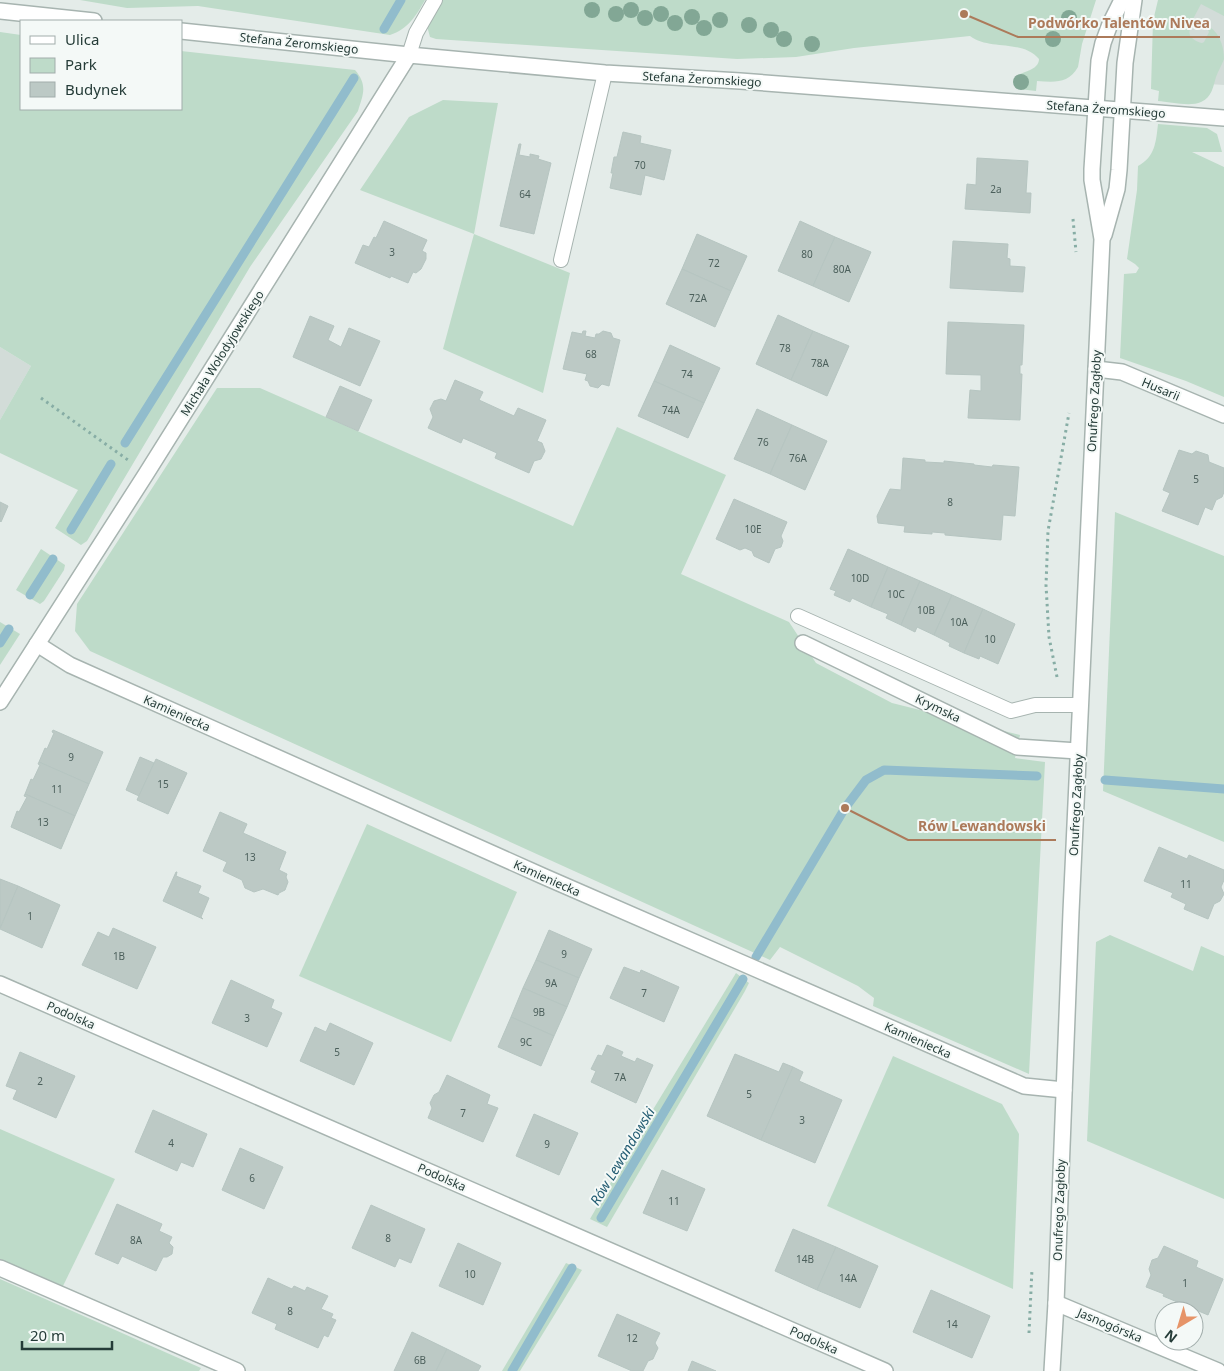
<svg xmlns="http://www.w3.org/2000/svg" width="1224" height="1371" viewBox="0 0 1224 1371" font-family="'Noto Sans',sans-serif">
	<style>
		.built { fill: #d2dcd8 }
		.green { fill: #bedbc9 }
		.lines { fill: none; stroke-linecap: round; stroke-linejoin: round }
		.stream { stroke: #91bccc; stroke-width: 9 }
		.building { fill: #bcc9c5; stroke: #b6c5c1 }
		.lane-casing { stroke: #a7b4b0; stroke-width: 16 }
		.street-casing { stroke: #a7b4b0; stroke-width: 18 }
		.path { stroke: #87ada5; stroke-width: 3; stroke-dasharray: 2.5 4; stroke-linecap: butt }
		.lane { stroke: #fff; stroke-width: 14 }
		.street { stroke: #fff; stroke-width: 15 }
		.tree { fill: #82a795 }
		.labels { text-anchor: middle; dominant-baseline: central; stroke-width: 4; stroke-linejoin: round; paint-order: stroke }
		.number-label { font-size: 10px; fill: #4b5f5b }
		.street-label { font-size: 12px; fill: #253c38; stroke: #f4f9f7 }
		.water-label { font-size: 14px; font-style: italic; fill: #245d73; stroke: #f4f9f7 }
		.leader { fill: none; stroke: #ac7a5a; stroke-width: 2 }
		.callout-dot { fill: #ac7a5a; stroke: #f4f9f7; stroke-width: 2 }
		.callout-label { font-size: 14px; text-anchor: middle; font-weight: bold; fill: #ac7a5a; stroke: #f4f9f7; stroke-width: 4; stroke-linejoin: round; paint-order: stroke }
	</style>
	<rect width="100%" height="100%" fill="#e4ece9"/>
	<g class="built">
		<polygon points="1166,0 1224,0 1224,85 1162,81"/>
		<polygon points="0,347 31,366 0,420"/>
	</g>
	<g class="green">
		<path d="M 80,0 L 425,0 C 416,16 408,29 390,35 L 198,6 L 127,8 Z"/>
		<path d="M 443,0 L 1096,0 L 1082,44 L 1078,67 C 1068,84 1055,82 1037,81 L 1036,91 L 1019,89 C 1001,70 1039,76 1039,59 C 1022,39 990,51 970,36 L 854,48 L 796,57 L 737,59 L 436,39 L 430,37 L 427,26 Z"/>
		<path d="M 1158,0 L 1224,0 L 1224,16 L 1201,4 L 1193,19 L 1201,23 L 1195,23 C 1184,33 1191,40 1202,43 L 1204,42 L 1209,32 L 1205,24 C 1218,30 1224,44 1224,59 C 1222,65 1218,71 1216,77 C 1213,87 1212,97 1201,102 C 1191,107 1169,102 1158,101 L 1159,91 L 1151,89 L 1153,21 Z"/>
		<path d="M 0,32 L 21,35 L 21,109 L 181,109 L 181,51 L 355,70 C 368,85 363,95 358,111 L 250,267 L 87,541 L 81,545 L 55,528 L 78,490 L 0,453 L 0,420 L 31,366 L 0,347 Z"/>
		<polygon points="443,100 498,103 474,234 570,273 543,393 443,349 474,234 360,190 409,117"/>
		<path d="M 1158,124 L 1207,128 L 1217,134 L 1222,152 L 1192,152 L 1224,167 L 1224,397 L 1186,381 L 1120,358 L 1124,274 L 1136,273 L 1139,268 L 1135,264 L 1127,259 L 1137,190 L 1138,166 C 1155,157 1156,142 1158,124 Z"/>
		<polygon points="217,388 260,388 573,526 617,427 726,475 681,574 789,622 816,663 892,703 1020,735 1015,758 1045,762 1029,1074 873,1006 874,998 858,986 780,947 770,960 90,651 75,631 77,604"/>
		<polygon points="1115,512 1224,556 1224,842 1103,791"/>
		<polygon points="41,549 65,565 64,570 44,601 40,604 16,590"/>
		<polygon points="0,622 20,634 0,665"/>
		<polygon points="367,824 517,892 451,1042 299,976"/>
		<polygon points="1110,935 1193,971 1201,946 1224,956 1224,1199 1087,1141 1096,942"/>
		<polygon points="736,973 749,983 745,991 607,1227 590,1219 643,1126"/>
		<polygon points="893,1056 1002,1104 1019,1134 1013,1289 827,1206"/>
		<polygon points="0,1129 115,1179 63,1286 0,1259"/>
		<polygon points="566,1263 582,1270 520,1371 502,1371"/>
		<polygon points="0,1279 201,1368 199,1371 0,1371"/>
	</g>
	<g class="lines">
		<g class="stream">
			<polyline points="384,29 401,0"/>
			<polyline points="125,443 354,78"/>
			<polyline points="71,530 111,464"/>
			<polyline points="30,595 53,559"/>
			<polyline points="0,643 9,629"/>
			<polyline points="1105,780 1224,789"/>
			<polyline points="756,957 845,808 866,780 884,770 1037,776"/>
			<polyline points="601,1218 743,979"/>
			<polyline points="512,1371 572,1268"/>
		</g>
	</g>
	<g class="building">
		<polygon points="623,132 641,136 640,143 671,150 664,180 645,175 641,195 610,188 613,173 611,173 614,157 617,157"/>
		<polygon points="519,144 521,144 519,155 530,157 530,154 539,156 538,159 551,163 534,234 500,226"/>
		<polygon points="977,158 1028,161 1026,193 1031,193 1030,213 965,209 967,184 976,185"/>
		<polygon points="384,221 427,240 422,251 426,253 426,259 421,269 416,273 413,272 408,283 391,276 390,278 355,263 363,245 369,247 374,237 376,238"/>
		<polygon points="800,221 835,237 813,286 778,271"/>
		<polygon points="697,234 747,256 731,291 682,269"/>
		<polygon points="835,237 871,252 849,302 813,286"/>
		<polygon points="953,241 1008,244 1007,258 1010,259 1010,266 1025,267 1023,292 950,288"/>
		<polygon points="682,269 731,291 715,327 666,304"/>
		<polygon points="778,315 813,331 791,380 756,364"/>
		<polygon points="310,316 334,326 328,340 341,347 349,328 380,341 360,386 293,357"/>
		<polygon points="948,322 1024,325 1022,365 1020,365 1020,374 1022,374 1020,420 968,418 970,390 981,391 981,375 946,374"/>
		<polygon points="583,331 586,331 585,336 595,338 596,334 599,334 603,331 611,333 613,338 620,340 609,386 602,384 598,388 590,386 588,381 585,380 587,374 563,369 572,332 582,334"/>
		<polygon points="813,331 849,346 827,396 791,380"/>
		<polygon points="670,345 720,368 704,403 654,381"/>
		<polygon points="455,380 483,392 479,400 514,416 518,408 546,420 537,441 542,443 545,451 541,459 534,461 529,473 495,458 497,453 463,438 461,443 428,428 433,417 430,409 434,401 441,399 446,401"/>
		<polygon points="654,381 704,403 688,438 638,416"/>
		<polygon points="340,386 372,400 358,431 326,417"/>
		<polygon points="757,409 792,425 770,474 734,459"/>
		<polygon points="792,425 827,441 805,490 770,474"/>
		<polygon points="1179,450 1192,454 1196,451 1208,455 1209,462 1224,468 1224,492 1222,497 1216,500 1212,510 1205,507 1198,525 1162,511 1170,493 1163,490"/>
		<polygon points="903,458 925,460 925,462 944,463 944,461 974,464 974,465 992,467 993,465 1019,467 1015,516 1003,515 1001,540 945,535 945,533 932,532 932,534 904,532 905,526 878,523 877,516 890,489 901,490"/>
		<polygon points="734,499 787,522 781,536 783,541 781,547 775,549 769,563 754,556 752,551 745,548 740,550 716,539"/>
		<polygon points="0,502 8,506 1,522 0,521"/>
		<polygon points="848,549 888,567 871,607 852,598 850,602 834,595 836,591 830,589"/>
		<polygon points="888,567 920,581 901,625 886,618 888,614 871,607"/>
		<polygon points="920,581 952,595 934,635 917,627 915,632 901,625"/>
		<polygon points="952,595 983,609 964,653 949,646 950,643 934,635"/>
		<polygon points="983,609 1015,624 998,664 980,656 979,659 964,653"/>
		<polygon points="53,730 103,752 89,784 39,762 45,748 47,749 54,733 52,732"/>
		<polygon points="140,757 154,763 139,796 126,790"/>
		<polygon points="156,759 187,773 168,814 137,800"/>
		<polygon points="39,762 89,784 75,816 25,794 31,779 33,780 40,765 38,764"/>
		<polygon points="25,794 75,816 61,849 11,827 17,811 19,812 27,797 24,796"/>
		<polygon points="220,812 247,824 243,833 286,852 279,870 287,874 286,877 288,882 285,890 279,893 278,895 263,889 254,892 245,888 242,880 223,871 227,862 203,851"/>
		<polygon points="1159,847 1187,859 1189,855 1224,870 1224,880 1221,887 1224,894 1220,901 1214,904 1208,919 1184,909 1186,904 1171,897 1173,893 1144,881"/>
		<polygon points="176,872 177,872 176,876 201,886 198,893 209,898 201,917 203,919 163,901"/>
		<polygon points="0,879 18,886 0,928"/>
		<polygon points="18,886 60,905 42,948 0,929"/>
		<polygon points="113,928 156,947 137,989 82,965 98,932 109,937"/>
		<polygon points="549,930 592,949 579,978 536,960"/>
		<polygon points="536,960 579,978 567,1007 523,988"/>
		<polygon points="624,967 640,973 641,970 679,987 664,1022 610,998"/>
		<polygon points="231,980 274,1000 271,1008 282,1013 267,1047 212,1023"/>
		<polygon points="523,988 567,1007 554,1036 511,1017"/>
		<polygon points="511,1017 554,1036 541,1066 498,1047"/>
		<polygon points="330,1023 373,1043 354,1085 300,1061 315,1027 326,1032"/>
		<polygon points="607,1045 623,1052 621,1056 635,1062 637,1058 653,1065 636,1103 591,1082 596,1071 591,1069 598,1055 602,1056"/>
		<polygon points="20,1052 75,1076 56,1118 13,1099 17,1090 6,1086"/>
		<polygon points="735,1054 779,1072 783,1063 793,1067 761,1140 707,1116"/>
		<polygon points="793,1067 803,1072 799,1081 842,1100 815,1163 761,1140"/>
		<polygon points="447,1075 490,1095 487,1104 498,1108 483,1142 428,1118 432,1108 430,1103 434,1095 439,1092"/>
		<polygon points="153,1110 207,1134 193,1167 181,1162 177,1171 135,1152"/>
		<polygon points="534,1114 578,1133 559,1175 516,1156"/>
		<polygon points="240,1148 283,1167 264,1209 222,1190"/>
		<polygon points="662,1170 705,1189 687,1231 643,1213"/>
		<polygon points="117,1204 162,1224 159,1231 172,1237 169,1243 173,1247 172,1254 167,1257 163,1257 156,1271 122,1256 118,1264 95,1254"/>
		<polygon points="371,1205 425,1229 411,1263 399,1258 395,1267 352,1248"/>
		<polygon points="793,1229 836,1247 817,1290 775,1271"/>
		<polygon points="458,1243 501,1263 483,1305 439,1286"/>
		<polygon points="1164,1246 1198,1261 1196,1267 1223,1279 1208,1315 1163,1296 1164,1294 1146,1287 1151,1275 1149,1269 1152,1260 1158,1258"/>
		<polygon points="836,1247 878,1266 860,1308 817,1290"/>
		<polygon points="268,1278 292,1289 294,1286 305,1291 307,1287 328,1296 321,1309 333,1314 331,1318 336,1320 328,1337 324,1335 318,1348 275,1329 277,1324 252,1313"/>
		<polygon points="931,1290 990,1316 972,1358 913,1332"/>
		<polygon points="617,1314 660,1333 655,1343 658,1348 653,1359 648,1361 643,1371 632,1371 598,1356"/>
		<polygon points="412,1332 447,1349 436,1371 394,1371"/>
		<polygon points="447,1349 481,1366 478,1371 436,1371"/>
		<polygon points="692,1361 716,1371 688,1371"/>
	</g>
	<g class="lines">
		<g class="lane-casing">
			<g id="lane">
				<polyline points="409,55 416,33 435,0"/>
				<polyline points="561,260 605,73"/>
				<polyline points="798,616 1011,711 1035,705 1080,705"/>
			</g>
		</g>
		<g class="street-casing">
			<g id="street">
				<polyline points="0,11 94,21"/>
				<polyline points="181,31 409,55 605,73 740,81 1224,118"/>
				<polyline points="1104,235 1117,189 1119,170 1125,63 1134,0"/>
				<polyline points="1096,369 1122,372 1224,415"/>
				<polyline points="803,643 1017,747 1078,751"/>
				<polyline points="37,644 70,665 545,877 1024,1086 1064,1090"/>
				<polyline points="0,702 146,474 409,55"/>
				<polyline points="0,984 885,1371"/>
				<polyline points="0,1268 237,1371"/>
				<polyline points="1056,1303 1218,1371"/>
				<polyline points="1052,1371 1056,1303 1071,912 1102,239 1092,180 1092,169 1099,61 1103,43 1110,24 1122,0"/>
			</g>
		</g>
		<g class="path">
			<polyline points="1073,219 1076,252"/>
			<polyline points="41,398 128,460"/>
			<polyline points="1057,677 1049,637 1046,585 1048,531 1069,413"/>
			<polyline points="1029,1333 1032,1269"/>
		</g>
		<use href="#lane" class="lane"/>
		<use href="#street" class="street"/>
	</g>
	<g class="tree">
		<circle cx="592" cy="10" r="8"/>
		<circle cx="631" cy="10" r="8"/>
		<circle cx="616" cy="14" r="8"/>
		<circle cx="661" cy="14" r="8"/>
		<circle cx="692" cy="17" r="8"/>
		<circle cx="645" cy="18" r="8"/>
		<circle cx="1069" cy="18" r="8"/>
		<circle cx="720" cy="20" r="8"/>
		<circle cx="675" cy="23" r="8"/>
		<circle cx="749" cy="25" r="8"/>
		<circle cx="704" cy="28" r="8"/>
		<circle cx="771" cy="30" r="8"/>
		<circle cx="784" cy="39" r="8"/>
		<circle cx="1053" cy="39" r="8"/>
		<circle cx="812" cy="44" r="8"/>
		<circle cx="1021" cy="82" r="8"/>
	</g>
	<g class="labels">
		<g class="number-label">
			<text x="640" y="165">70</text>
			<text x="996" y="189">2a</text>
			<text x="525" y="194">64</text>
			<text x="392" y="252">3</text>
			<text x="807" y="254">80</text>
			<text x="714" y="263">72</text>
			<text x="842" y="269">80A</text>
			<text x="698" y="298">72A</text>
			<text x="785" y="348">78</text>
			<text x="591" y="354">68</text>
			<text x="820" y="363">78A</text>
			<text x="687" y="374">74</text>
			<text x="671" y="410">74A</text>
			<text x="763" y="442">76</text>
			<text x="798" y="458">76A</text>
			<text x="1196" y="479">5</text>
			<text x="950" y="502">8</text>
			<text x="753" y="529">10E</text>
			<text x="860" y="578">10D</text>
			<text x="896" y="594">10C</text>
			<text x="926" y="610">10B</text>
			<text x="959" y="622">10A</text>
			<text x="990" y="639">10</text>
			<text x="71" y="757">9</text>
			<text x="163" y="784">15</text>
			<text x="57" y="789">11</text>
			<text x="43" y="822">13</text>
			<text x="250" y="857">13</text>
			<text x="1186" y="884">11</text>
			<text x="30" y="916">1</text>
			<text x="564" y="954">9</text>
			<text x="119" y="956">1B</text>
			<text x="551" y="983">9A</text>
			<text x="644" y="993">7</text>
			<text x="539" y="1012">9B</text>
			<text x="247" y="1018">3</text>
			<text x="526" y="1042">9C</text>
			<text x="337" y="1052">5</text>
			<text x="620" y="1077">7A</text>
			<text x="40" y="1081">2</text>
			<text x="749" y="1094">5</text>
			<text x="463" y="1113">7</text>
			<text x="802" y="1120">3</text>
			<text x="171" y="1143">4</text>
			<text x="547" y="1144">9</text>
			<text x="252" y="1178">6</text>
			<text x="674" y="1201">11</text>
			<text x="388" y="1238">8</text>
			<text x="136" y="1240">8A</text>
			<text x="805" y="1259">14B</text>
			<text x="470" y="1274">10</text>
			<text x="848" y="1278">14A</text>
			<text x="1185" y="1283">1</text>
			<text x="290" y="1311">8</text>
			<text x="952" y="1324">14</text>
			<text x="632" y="1338">12</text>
			<text x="420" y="1360">6B</text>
		</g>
		<g class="street-label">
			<text transform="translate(299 43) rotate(6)">Stefana Żeromskiego</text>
			<text transform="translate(702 79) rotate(3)">Stefana Żeromskiego</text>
			<text transform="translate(1106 109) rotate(4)">Stefana Żeromskiego</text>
			<text transform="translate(222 353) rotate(-58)">Michała Wołodyjowskiego</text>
			<text transform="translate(1161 389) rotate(23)">Husarii</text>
			<text transform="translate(1094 401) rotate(-87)">Onufrego Zagłoby</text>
			<text transform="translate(938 708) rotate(26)">Krymska</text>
			<text transform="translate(177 713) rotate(24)">Kamieniecka</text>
			<text transform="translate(1076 805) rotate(-87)">Onufrego Zagłoby</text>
			<text transform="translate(547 878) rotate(24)">Kamieniecka</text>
			<text transform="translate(71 1015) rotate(24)">Podolska</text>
			<text transform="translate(918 1040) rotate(24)">Kamieniecka</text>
			<text transform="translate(442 1177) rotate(24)">Podolska</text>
			<text transform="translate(1059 1210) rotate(-88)">Onufrego Zagłoby</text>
			<text transform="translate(1110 1325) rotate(23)">Jasnogórska</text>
			<text transform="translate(814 1340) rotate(24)">Podolska</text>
		</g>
		<g class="water-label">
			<text transform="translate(622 1156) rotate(-59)">Rów Lewandowski</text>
		</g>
	</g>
	<path class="leader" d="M964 14L1018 37H1220M845 808L908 840H1056"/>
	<g class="callout-dot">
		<circle cx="964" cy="14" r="5"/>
		<circle cx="845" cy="808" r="5"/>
	</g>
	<g class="callout-label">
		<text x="1119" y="28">Podwórko Talentów Nivea</text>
		<text x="982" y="831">Rów Lewandowski</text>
	</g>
	<rect x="20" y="20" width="162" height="90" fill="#f4f9f7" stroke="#a1adab"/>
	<rect x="30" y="36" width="25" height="8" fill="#ffffff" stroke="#a1adab"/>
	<text x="65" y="45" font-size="15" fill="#253c38">Ulica</text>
	<rect x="30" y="58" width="25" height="15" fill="#bedbc9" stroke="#a1adab"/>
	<text x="65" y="70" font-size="15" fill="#253c38">Park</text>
	<rect x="30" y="82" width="25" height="15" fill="#bcc9c5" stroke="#a1adab"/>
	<text x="65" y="95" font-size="15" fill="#253c38">Budynek</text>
	<g transform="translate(1179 1326) rotate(218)"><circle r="24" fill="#f4f9f7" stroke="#a1adab"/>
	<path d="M0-4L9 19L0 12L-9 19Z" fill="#e69468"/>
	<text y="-8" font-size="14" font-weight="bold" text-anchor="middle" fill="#253c38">N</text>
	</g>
	<path d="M22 1341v8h90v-8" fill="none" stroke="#253c38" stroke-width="2.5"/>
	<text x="30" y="1341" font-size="15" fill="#253c38" stroke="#f4f9f7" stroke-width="4" paint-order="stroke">20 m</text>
</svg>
